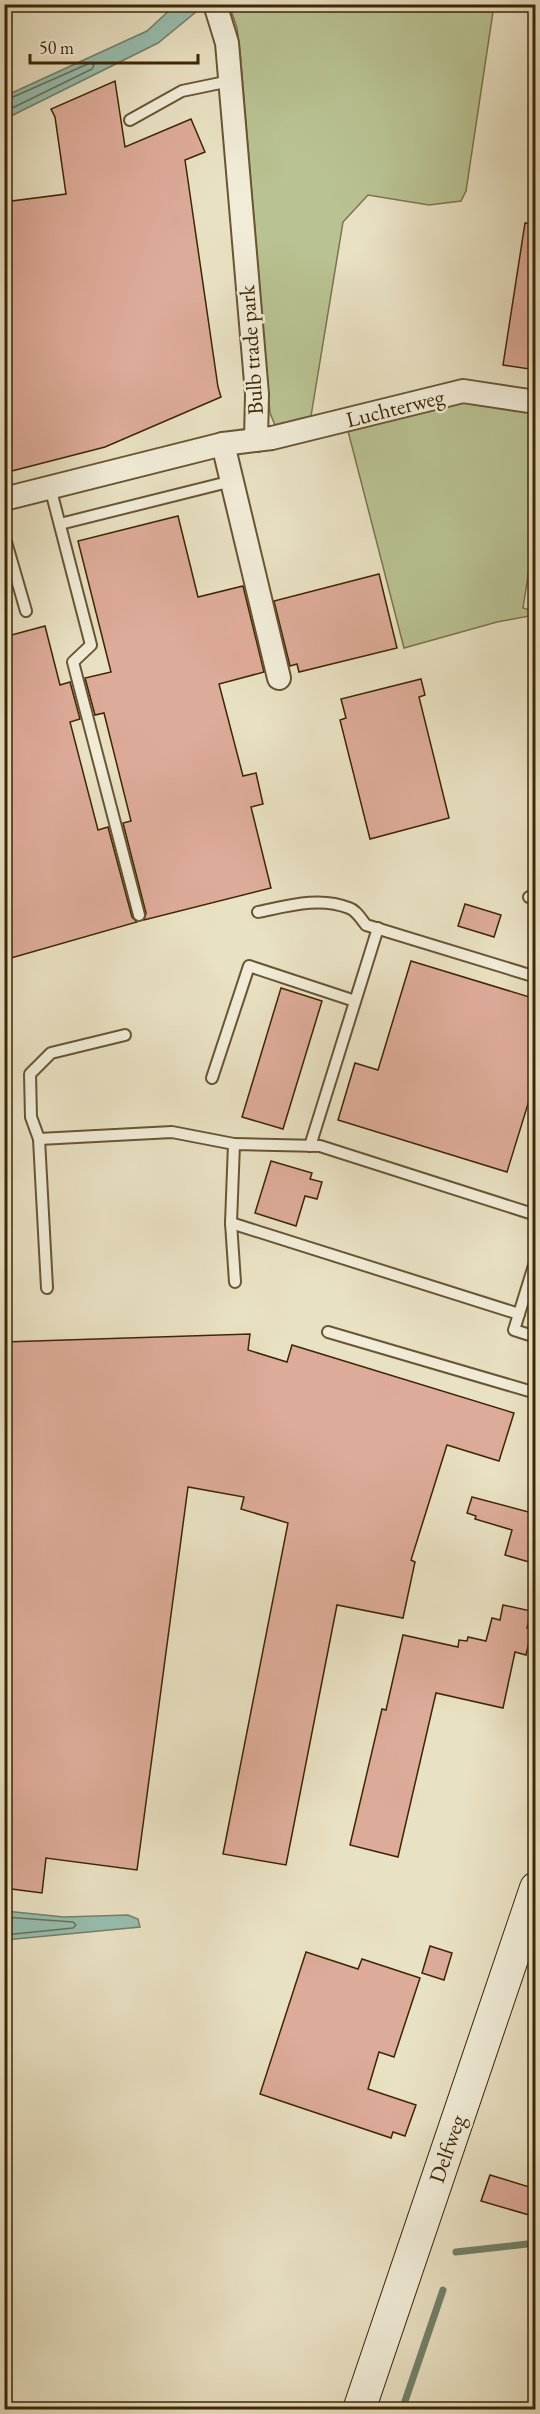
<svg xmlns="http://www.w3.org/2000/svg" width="540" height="2414" viewBox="0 0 540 2414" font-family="'EB Garamond',serif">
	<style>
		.green { fill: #b9c292; stroke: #7b744a; stroke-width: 1.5 }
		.water { fill: #97beb0; stroke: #73816a; stroke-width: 1.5 }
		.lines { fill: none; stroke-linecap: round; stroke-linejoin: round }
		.shore { stroke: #6a7259; stroke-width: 1.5 }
		.stream { stroke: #73816a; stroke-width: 7 }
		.building { fill: #ddab99; stroke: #3d2602; stroke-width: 1.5 }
		.service-casing { stroke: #685532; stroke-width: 14 }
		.minor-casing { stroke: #685532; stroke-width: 26 }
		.secondary-casing { stroke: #3d2602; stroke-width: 34 }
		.service { stroke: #f1ecd8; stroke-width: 10 }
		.minor { stroke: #f1ecd8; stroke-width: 22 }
		.secondary { stroke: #f1ecd8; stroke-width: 32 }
		.labels { text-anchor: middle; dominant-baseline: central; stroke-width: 5; stroke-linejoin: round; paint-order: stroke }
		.street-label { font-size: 22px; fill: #3d2602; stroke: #f1ecd8 }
	</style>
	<rect width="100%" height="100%" fill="#e9e1c3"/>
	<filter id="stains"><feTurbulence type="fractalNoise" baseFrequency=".00333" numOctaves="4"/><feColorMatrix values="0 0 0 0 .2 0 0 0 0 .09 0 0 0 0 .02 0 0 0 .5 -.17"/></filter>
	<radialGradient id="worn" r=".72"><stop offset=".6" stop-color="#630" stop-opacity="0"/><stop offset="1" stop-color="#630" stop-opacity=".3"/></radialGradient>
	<g class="green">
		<polygon points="229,5 494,5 466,191 461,201 429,205 368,195 343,222 311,416 275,425 270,413 240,51 237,28"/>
		<polygon points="464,400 535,412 535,531 523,608 535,611 535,615 497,622 404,648 348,431"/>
	</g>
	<g class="water">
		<polygon points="175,5 213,5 196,12 158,43 5,119 5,96 147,31"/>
		<polygon points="5,1911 64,1917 128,1915 138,1919 140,1927 5,1940"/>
	</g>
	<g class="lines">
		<g class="shore">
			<polyline points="4,101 90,63 94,65 92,69 4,112"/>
			<polyline points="4,1917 73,1922 76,1925 73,1928 4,1935"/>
		</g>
		<g class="stream">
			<polyline points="456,2252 536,2243"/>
			<polyline points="402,2410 443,2290"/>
		</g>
	</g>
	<g class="building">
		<polygon points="115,81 125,147 191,119 205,152 185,160 218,387 221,397 105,447 4,473 4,202 66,194 55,117 51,109"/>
		<polygon points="525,223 536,224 536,370 503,365"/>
		<polygon points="178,516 198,597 243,586 264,672 219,684 243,776 256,773 263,804 251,807 271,888 144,920 146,913 123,823 131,821 104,713 95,715 85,678 111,672 78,541"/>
		<polygon points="379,574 397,648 299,672 297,664 290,666 274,601"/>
		<polygon points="45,626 60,685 70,682 80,719 70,722 98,830 108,827 132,917 137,922 4,960 4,637"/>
		<polygon points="421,679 425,695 419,697 449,818 370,839 340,720 346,718 341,699"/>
		<polygon points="465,904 501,915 494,937 458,926"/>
		<polygon points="411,961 536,999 536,1078 507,1172 338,1120 355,1063 378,1070"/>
		<polygon points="281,988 322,1001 283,1129 242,1117"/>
		<polygon points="271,1161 312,1173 310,1179 322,1182 317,1199 305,1196 296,1226 255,1213"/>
		<polygon points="250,1334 248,1350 287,1362 292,1345 514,1413 499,1461 447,1445 411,1560 415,1562 403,1618 337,1605 286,1865 223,1854 288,1523 241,1509 244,1497 188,1487 137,1870 46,1858 42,1893 4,1888 4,1342"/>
		<polygon points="472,1497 536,1514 536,1564 505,1555 512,1530 475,1519 476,1516 467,1513"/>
		<polygon points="503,1605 531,1611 527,1628 532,1629 526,1655 515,1652 503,1708 436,1693 398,1857 350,1845 382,1709 386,1710 403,1635 458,1647 459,1640 467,1641 468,1637 486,1641 492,1618 500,1620"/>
		<polygon points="430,1946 452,1953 444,1980 422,1973"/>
		<polygon points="306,1952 358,1969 362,1959 420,1978 394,2057 379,2052 368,2089 416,2105 405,2136 393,2132 391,2138 260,2094"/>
		<polygon points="490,2175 536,2189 536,2217 481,2201"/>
	</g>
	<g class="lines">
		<g class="service-casing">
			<g id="service">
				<polyline points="130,120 182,91 230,81"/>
				<polyline points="50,487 91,645 73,662 139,915"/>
				<polyline points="60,524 232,481"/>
				<polyline points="4,535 26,611"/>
				<polyline points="529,897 536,899"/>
				<path d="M 258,912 C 287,906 320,896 349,908 C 356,910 361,919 366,925 L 536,977"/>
				<polyline points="212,1078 249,966 355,1001"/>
				<polyline points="39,1139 31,1117 30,1074 51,1053 125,1035"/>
				<polyline points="310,1146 378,928"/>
				<polyline points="231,1223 235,1282"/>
				<polyline points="536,1259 514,1330 536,1337"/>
				<polyline points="47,1288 39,1139 172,1132 234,1144"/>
				<polyline points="519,1314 231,1223 234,1144 320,1146 536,1215"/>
				<polyline points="328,1332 536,1393"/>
			</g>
		</g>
		<g class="minor-casing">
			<g id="minor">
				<polyline points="215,4 227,43 257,394 256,440"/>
				<polyline points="223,444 279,678"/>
				<polyline points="4,499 223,444 272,438 463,391 536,402"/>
			</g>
		</g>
		<g class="secondary-casing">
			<polyline id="secondary" points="359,2410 536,1888"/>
		</g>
		<use href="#service" class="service"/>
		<use href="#minor" class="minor"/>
		<use href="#secondary" class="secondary"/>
	</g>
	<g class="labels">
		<g class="street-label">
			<text transform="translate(251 350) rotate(-94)">Bulb trade park</text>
			<text transform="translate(395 408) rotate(-14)">Luchterweg</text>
			<text transform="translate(447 2149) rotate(-71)">Delfweg</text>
		</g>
	</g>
	<rect width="540" height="2414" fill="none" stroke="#e9e1c3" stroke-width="24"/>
	<rect x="6" y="6" width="528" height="2402" fill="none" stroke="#3d2602" stroke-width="3"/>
	<rect x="12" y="12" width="516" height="2390" fill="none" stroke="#3d2602" stroke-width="1.5"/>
	<path d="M30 54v9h168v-9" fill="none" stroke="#3d2602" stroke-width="3"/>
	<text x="39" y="54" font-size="18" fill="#3d2602" stroke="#f1ecd8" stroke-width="4.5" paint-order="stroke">50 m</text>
	<rect width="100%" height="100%" filter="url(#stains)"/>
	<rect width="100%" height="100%" fill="url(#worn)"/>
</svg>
